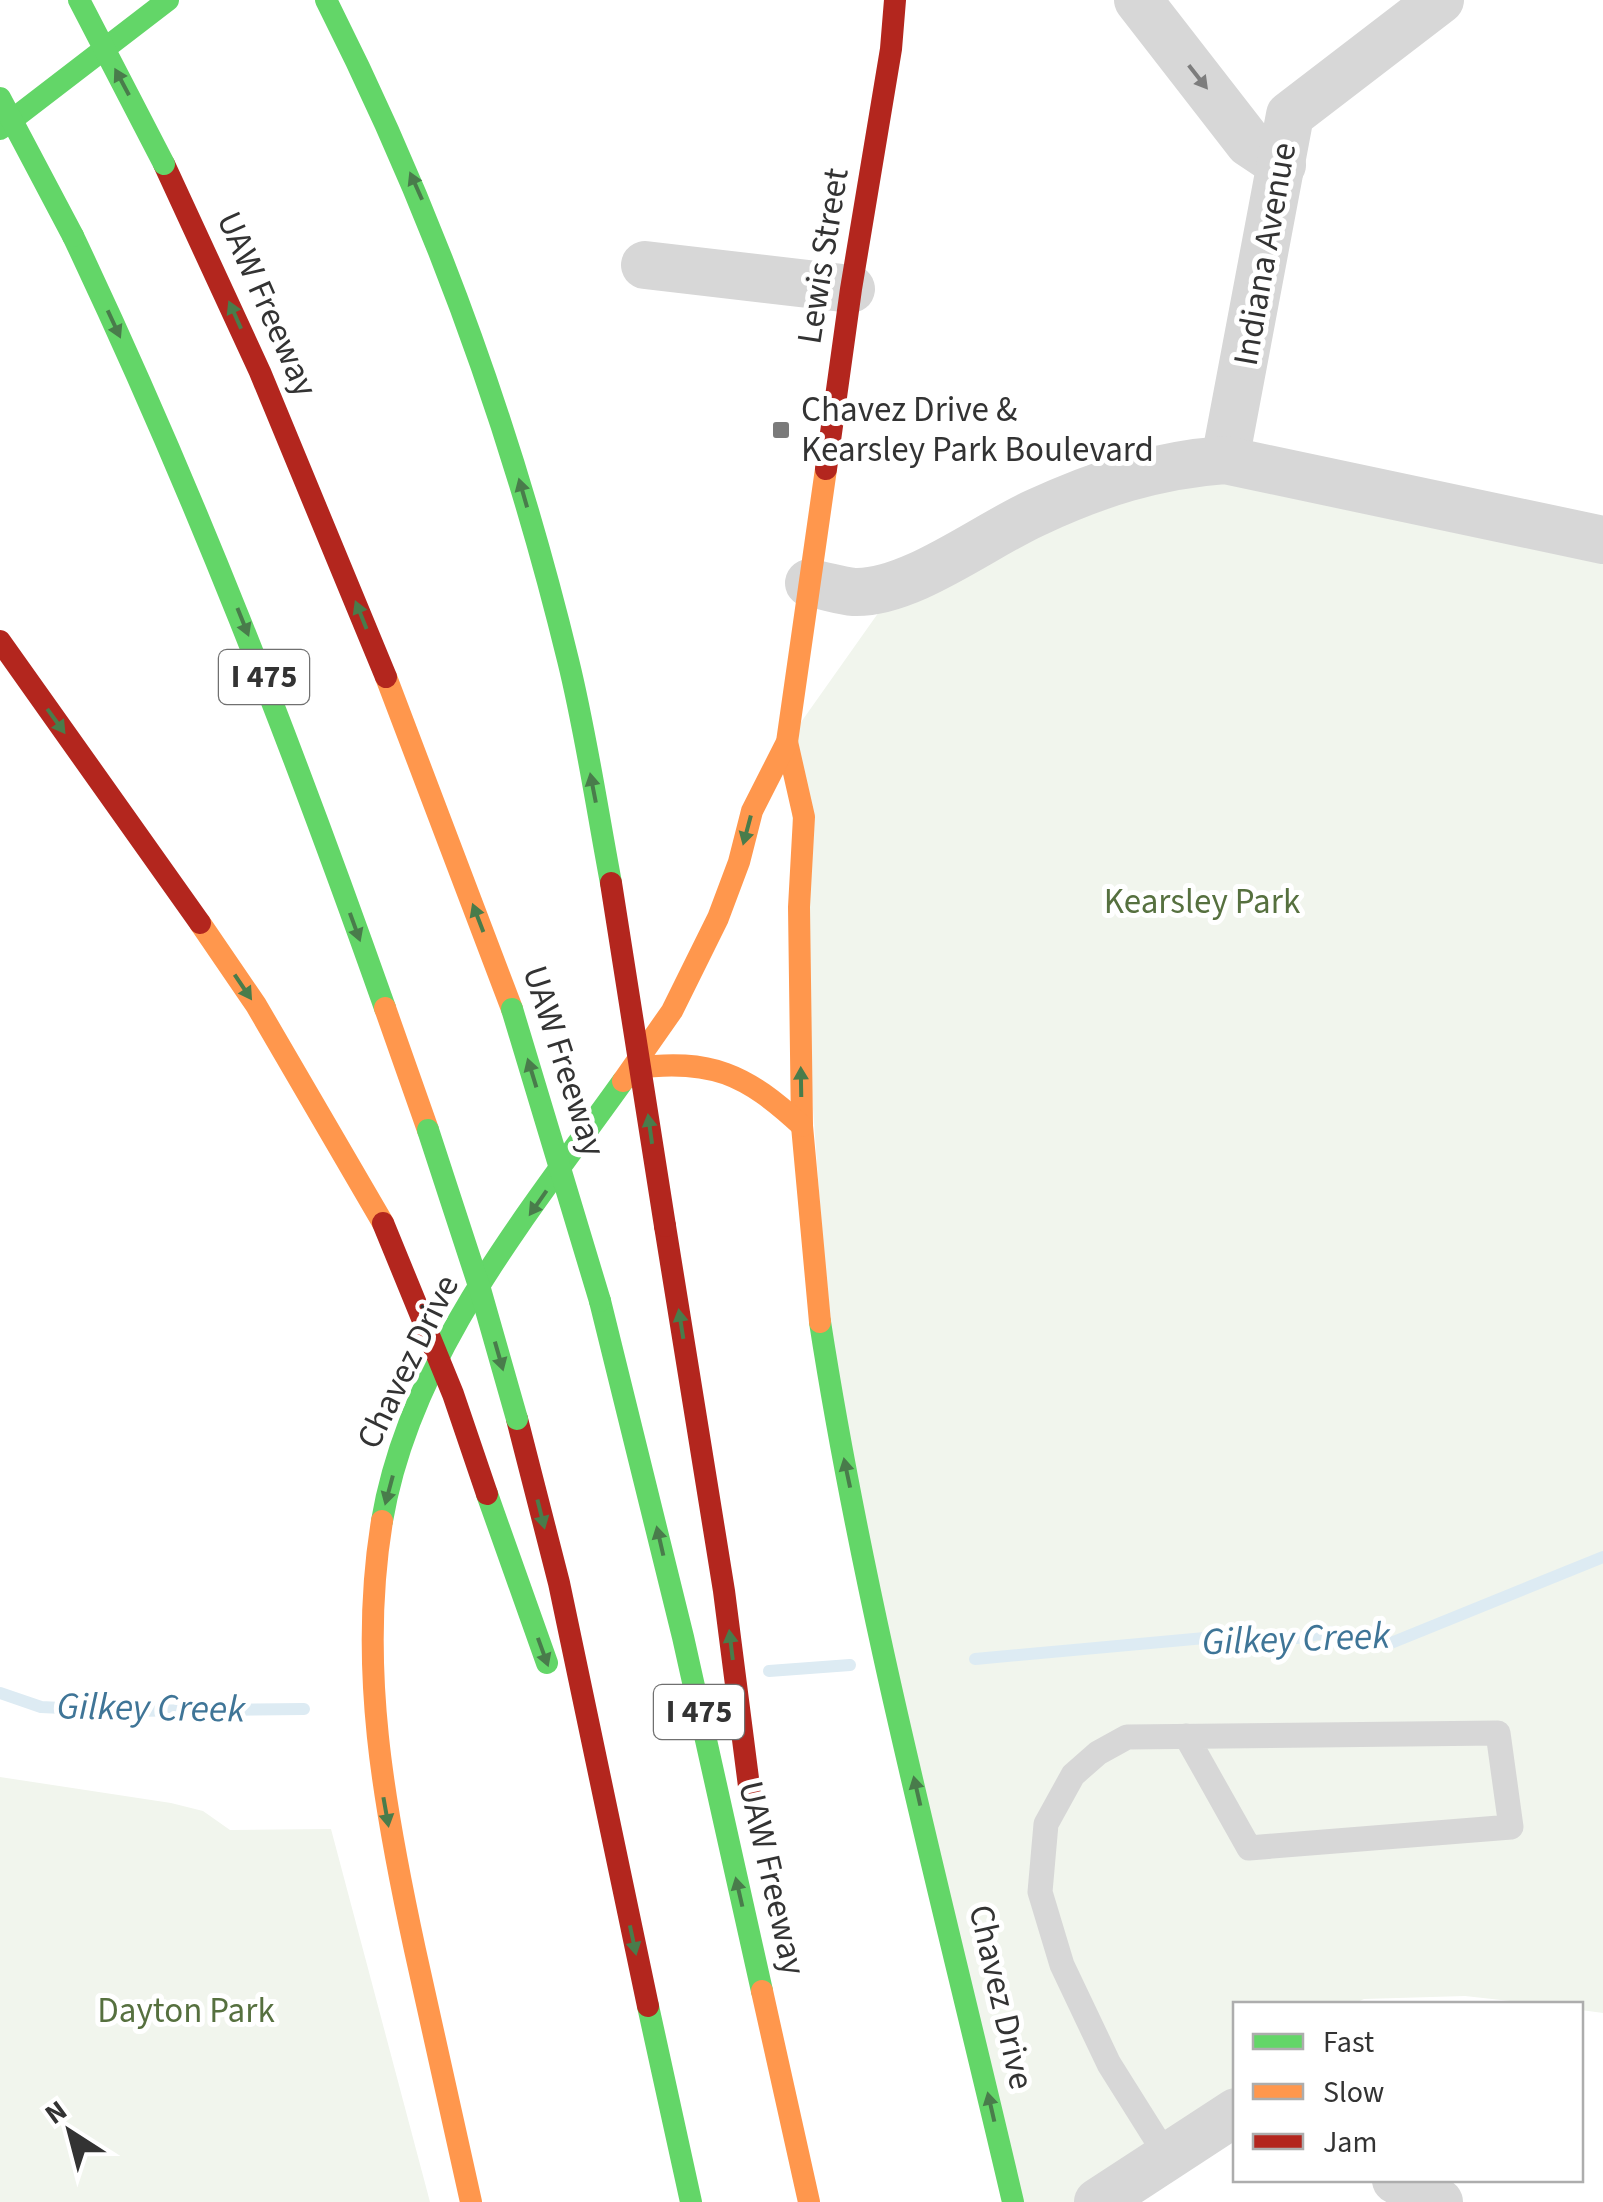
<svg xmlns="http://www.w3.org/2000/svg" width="1603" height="2202" viewBox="0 0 1603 2202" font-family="'Source Sans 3',sans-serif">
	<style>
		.green { fill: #f1f5ed }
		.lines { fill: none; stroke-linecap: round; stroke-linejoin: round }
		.stream { stroke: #ddebf3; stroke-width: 12 }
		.lane { stroke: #d7d7d7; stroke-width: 25 }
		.street { stroke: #d7d7d7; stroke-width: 48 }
		.fast { stroke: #63d668; stroke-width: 22 }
		.slow { stroke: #ff974d; stroke-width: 22 }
		.jam { stroke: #b3261e; stroke-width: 22 }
		.fast-bridge { stroke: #63d668; stroke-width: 22 }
		.jam-bridge { stroke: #b3261e; stroke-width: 22 }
		.oneway { fill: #7d7d7d }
		.oneway2 { fill: #497c4b }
		.poi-dot { fill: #7a7a7a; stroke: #fff; stroke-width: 4 }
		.labels { text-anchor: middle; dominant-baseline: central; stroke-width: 10; stroke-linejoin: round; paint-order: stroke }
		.shield { fill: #fff; stroke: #707070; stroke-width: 2.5 }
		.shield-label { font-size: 32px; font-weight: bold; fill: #333 }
		.street-label { font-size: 35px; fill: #333; stroke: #fff }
		.poi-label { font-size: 35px; fill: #333; stroke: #fff; text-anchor: start }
		.park-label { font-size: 35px; fill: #56703f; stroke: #fff }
		.water-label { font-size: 38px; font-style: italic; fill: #3f7597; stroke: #fff }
	</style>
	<rect width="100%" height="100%" fill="#fff"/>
	<g class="green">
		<polygon points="1180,463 1603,540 1603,2013 1581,2010 1580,2004 1538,2004 1465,1996 1364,1999 1353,2004 1236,2004 1235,2088 1087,2202 1014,2202 835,1417 787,742 898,585"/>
		<polygon points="0,1777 171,1803 203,1811 230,1830 331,1829 430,2202 0,2202"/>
	</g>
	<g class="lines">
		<g class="stream">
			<polyline points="975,1659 1205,1638 1297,1638 1330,1632 1364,1641 1391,1643 1603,1557"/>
			<polyline points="769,1671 850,1665"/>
			<polyline points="0,1693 41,1707 124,1711 304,1709"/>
		</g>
		<polyline class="lane" points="1168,2158 1109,2064 1062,1965 1040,1892 1046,1824 1073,1775 1098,1753 1127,1737 1498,1733 1511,1827 1249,1848 1186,1736"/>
		<g class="street">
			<polyline points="1138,0 1249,143 1282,165"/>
			<polyline points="645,265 851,289"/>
			<polyline points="1225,460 1290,115 1440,0"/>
			<path d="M 809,583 C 824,585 840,591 854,592 C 910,594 984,536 1035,513 C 1097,484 1156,465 1225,460 L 1603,540"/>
			<polyline points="1396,2180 1439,2202"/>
			<polyline points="1098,2202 1236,2112"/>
		</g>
		<g class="fast">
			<path d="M 326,0 C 433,211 512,430 568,660 C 586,733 597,809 611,883"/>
			<polyline points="0,129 168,0"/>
			<path d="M 73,236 C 193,489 292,745 385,1008"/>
			<polyline points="600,1301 683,1637 762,1991"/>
			<path d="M 820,1322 C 866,1618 945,1910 1013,2202"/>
			<polyline points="487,1494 547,1663"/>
			<path d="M 382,1521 C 410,1355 528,1214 623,1081"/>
			<polyline points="648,2006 691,2202"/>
		</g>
		<g class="slow">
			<polyline points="386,677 512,1009"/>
			<polyline points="787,742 804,817 799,907 802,1126 820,1322"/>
			<polyline points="200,923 256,1005 383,1223"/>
			<polyline points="385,1008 428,1130"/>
			<path d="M 634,1068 C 711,1058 746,1074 802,1126"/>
			<polyline points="623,1081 672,1011 718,918 739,862 752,811 787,742 826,469"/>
			<path d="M 382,1521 C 358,1666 384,1807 415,1950 C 434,2034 453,2118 471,2202"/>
			<polyline points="762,1991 809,2202"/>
		</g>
		<g class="jam">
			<polyline points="164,164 260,372 386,677"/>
			<polyline points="826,469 851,289 891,49 895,0"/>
			<polyline points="0,641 200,923"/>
			<polyline points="665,1226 724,1591 750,1794"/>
			<polyline points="517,1419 559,1583 648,2006"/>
		</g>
		<g class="fast-bridge">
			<polyline points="79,0 164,164"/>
			<polyline points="0,98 73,236"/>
			<polyline points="512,1009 600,1301"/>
			<polyline points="428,1130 480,1289 517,1419"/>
		</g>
		<g class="jam-bridge">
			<polyline points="611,883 665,1226"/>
			<polyline points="383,1223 453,1394 487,1494"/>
		</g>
	</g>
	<defs><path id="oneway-solid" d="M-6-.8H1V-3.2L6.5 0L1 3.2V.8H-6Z" transform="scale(2.5)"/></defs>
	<use class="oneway" href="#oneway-solid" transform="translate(1198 77) rotate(52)"/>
	<g class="oneway2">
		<use href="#oneway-solid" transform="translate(122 82) rotate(-118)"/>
		<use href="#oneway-solid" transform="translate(416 186) rotate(-114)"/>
		<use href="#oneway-solid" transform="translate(235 315) rotate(-114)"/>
		<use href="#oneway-solid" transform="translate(114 324) rotate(65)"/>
		<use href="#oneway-solid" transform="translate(523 493) rotate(-106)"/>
		<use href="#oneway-solid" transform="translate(361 615) rotate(-112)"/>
		<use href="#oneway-solid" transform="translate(243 622) rotate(68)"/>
		<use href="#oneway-solid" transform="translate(56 721) rotate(54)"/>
		<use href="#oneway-solid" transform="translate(593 788) rotate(-101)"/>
		<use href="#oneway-solid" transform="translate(747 830) rotate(105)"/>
		<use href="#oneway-solid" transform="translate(478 918) rotate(-111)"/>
		<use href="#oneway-solid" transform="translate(355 927) rotate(70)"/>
		<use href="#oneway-solid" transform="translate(243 987) rotate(56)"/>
		<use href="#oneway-solid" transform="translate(532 1073) rotate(-107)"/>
		<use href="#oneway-solid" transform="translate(801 1082) rotate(-91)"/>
		<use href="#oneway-solid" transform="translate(650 1129) rotate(-98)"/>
		<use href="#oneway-solid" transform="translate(538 1203) rotate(125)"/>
		<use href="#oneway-solid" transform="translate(681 1324) rotate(-99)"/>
		<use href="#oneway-solid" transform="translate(499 1356) rotate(74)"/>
		<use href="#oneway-solid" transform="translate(847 1473) rotate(-102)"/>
		<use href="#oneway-solid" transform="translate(389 1490) rotate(105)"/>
		<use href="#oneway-solid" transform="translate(541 1514) rotate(76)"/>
		<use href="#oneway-solid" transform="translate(660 1541) rotate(-103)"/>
		<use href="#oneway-solid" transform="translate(731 1645) rotate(-97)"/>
		<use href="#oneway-solid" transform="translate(543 1652) rotate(70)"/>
		<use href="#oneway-solid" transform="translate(917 1791) rotate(-103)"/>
		<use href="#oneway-solid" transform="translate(386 1812) rotate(80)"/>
		<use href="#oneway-solid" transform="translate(739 1892) rotate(-103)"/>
		<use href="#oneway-solid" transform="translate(633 1940) rotate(78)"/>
		<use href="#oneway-solid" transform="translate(991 2107) rotate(-103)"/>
	</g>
	<rect class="poi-dot" x="771" y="420" width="20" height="20" rx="5"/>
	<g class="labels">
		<g class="shield">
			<rect x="219" y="650" width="90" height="54" rx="8"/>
			<rect x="654" y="1685" width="90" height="54" rx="8"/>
		</g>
		<g class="shield-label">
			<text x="264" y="677">I 475</text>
			<text x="699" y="1712">I 475</text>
		</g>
		<g class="street-label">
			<text transform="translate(1265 254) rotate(-80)">Indiana Avenue</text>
			<text transform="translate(823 256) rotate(-81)">Lewis Street</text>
			<text transform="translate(267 304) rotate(66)">UAW Freeway</text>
			<text transform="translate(564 1061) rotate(72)">UAW Freeway</text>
			<text transform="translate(408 1362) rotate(-64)">Chavez Drive</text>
			<text transform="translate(772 1878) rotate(77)">UAW Freeway</text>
			<text transform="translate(1001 1997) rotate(77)">Chavez Drive</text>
		</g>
		<g class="poi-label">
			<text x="801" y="410">Chavez Drive &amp;<tspan x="801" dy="40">Kearsley Park Boulevard</tspan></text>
		</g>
		<g class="park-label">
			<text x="1202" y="902">Kearsley Park</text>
			<text x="186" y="2011">Dayton Park</text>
		</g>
		<g class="water-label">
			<text transform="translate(1296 1639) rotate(-2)">Gilkey Creek</text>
			<text transform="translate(151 1708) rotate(1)">Gilkey Creek</text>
		</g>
	</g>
	<rect x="1233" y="2002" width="350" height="180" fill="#ffffff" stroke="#adadad" stroke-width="2.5"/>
	<rect x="1253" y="2034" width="50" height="15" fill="#63d668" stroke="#adadad" stroke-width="2.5"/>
	<text x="1323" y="2052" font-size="30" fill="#333333">Fast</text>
	<rect x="1253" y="2084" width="50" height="15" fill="#ff974d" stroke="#adadad" stroke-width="2.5"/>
	<text x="1323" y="2102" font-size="30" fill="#333333">Slow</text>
	<rect x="1253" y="2134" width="50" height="15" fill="#b3261e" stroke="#adadad" stroke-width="2.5"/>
	<text x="1323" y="2152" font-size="30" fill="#333333">Jam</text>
	<g transform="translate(70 2132) rotate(324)" stroke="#ffffff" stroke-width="8" paint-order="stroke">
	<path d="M0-8L18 38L0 25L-18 38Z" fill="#333333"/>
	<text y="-15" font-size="28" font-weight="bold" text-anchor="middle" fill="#333333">N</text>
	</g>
</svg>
